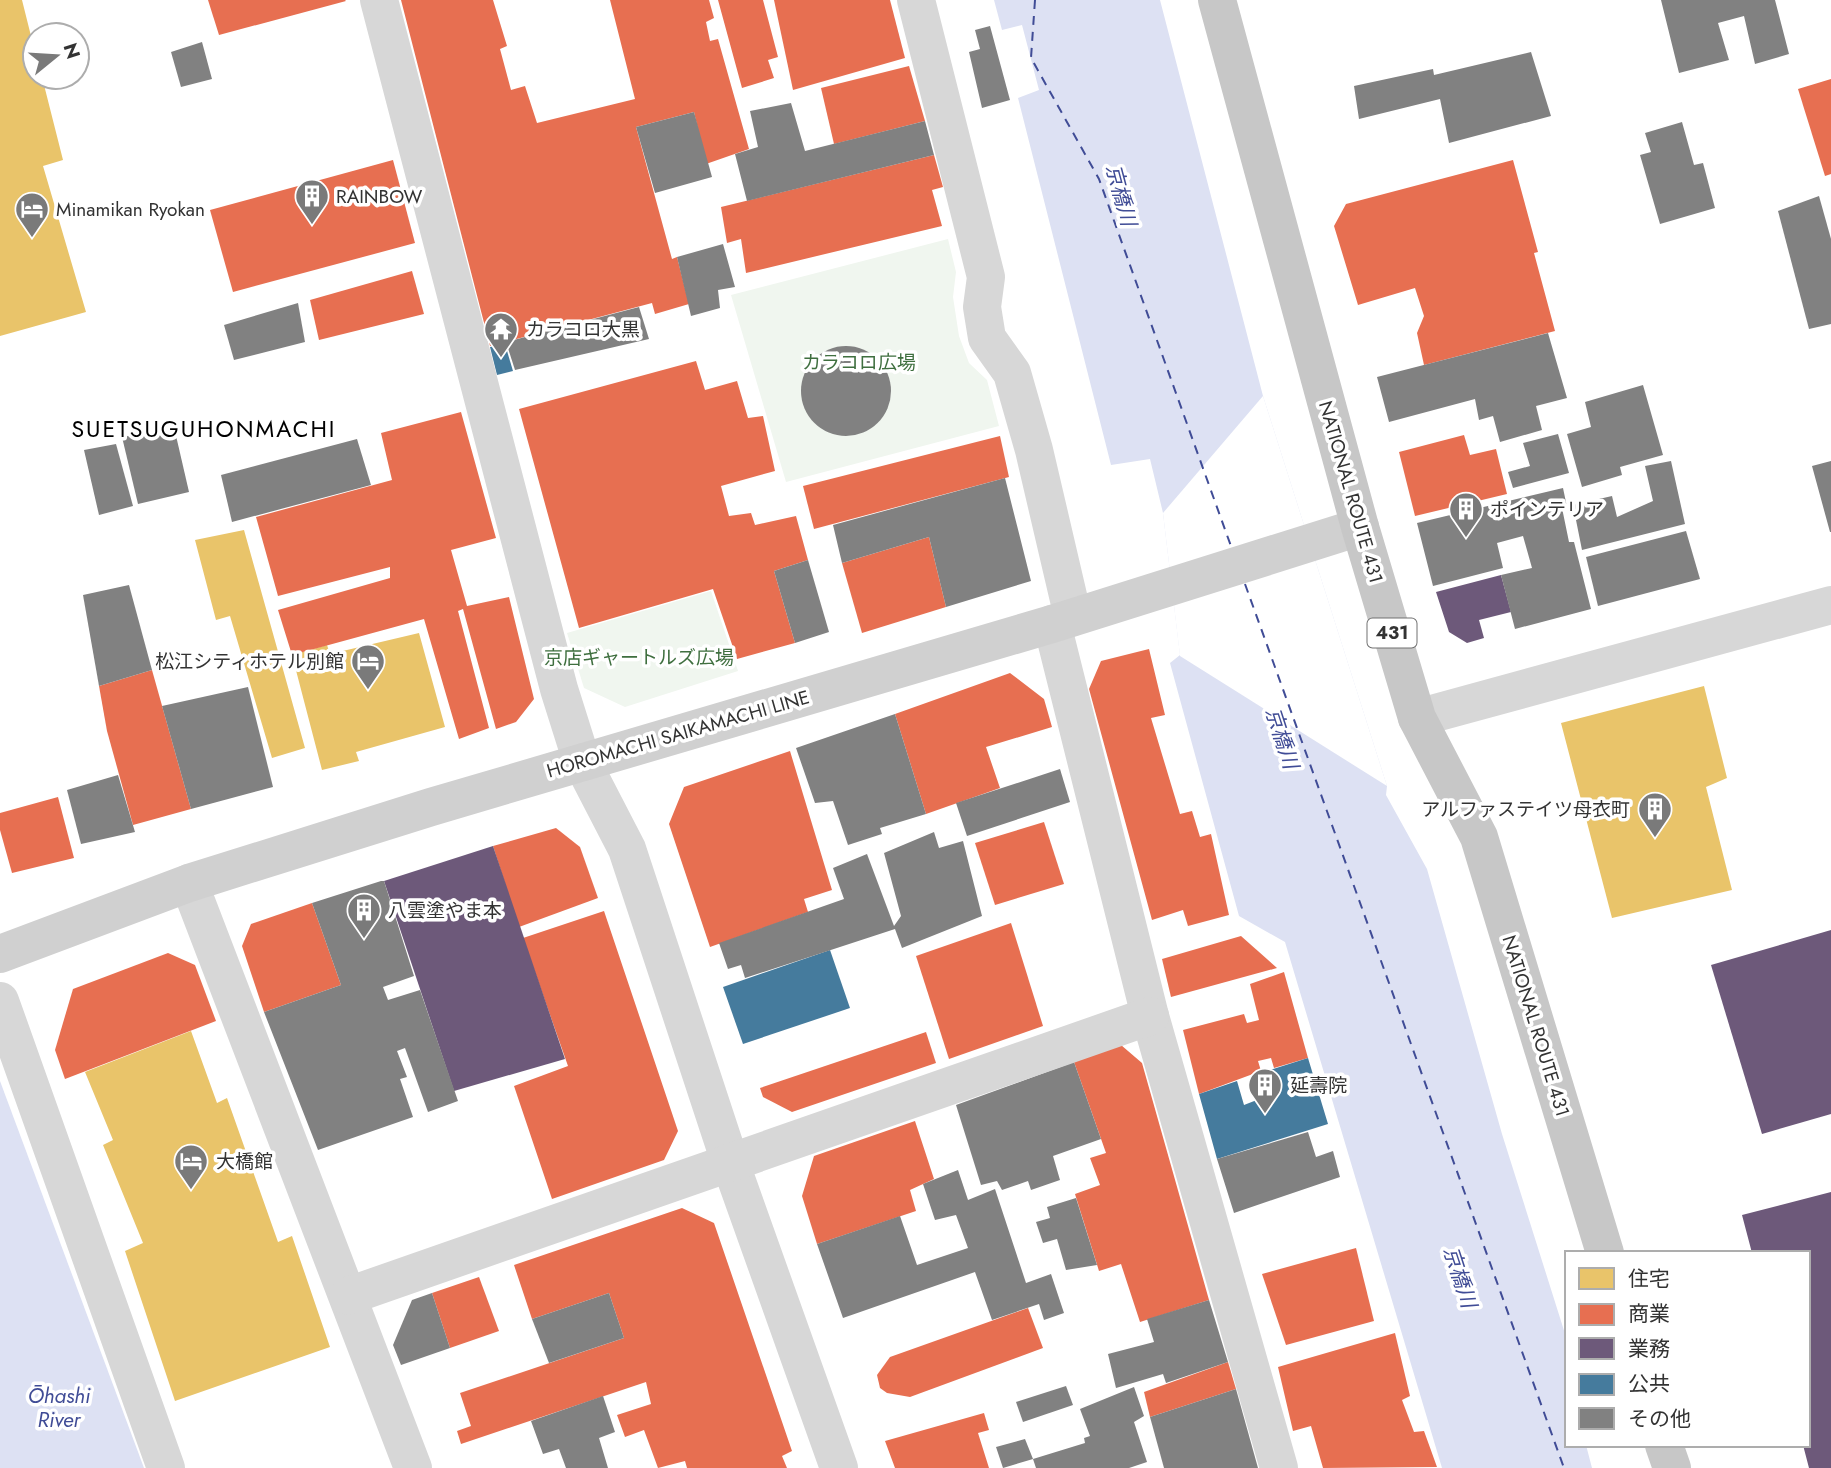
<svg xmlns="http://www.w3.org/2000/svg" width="1831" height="1468" viewBox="0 0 1831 1468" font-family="Jost,'Noto Sans JP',sans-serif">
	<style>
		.green { fill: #f0f6ef }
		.water { fill: #dde1f3 }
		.pier { fill: #fff }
		.homes { fill: #e9c46a }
		.shops { fill: #e76f51 }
		.offices { fill: #6d597a }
		.public { fill: #457b9d }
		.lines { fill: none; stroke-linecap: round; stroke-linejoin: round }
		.ferry { stroke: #404c96; stroke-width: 2; stroke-dasharray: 9 7; stroke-linecap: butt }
		.building { fill: #818181 }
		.minor { stroke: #d7d7d7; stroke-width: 38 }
		.tertiary { stroke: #d7d7d7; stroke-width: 38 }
		.secondary { stroke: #d0d0d0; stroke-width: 38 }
		.trunk { stroke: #c7c7c7; stroke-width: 38 }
		.labels { text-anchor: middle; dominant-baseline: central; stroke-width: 7; stroke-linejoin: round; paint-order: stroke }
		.shield { fill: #fff; stroke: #707070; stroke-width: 2 }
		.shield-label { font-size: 18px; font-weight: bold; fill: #333 }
		.poi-label { font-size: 19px; fill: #333; stroke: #fff; text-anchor: start }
		.park-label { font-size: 19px; fill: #3f6f3f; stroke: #fff }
		.street-label { font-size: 19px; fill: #333; stroke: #fff }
		.water-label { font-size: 21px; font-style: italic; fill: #404c96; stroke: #fff }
		.quarter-label { font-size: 23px; letter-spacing: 2px; fill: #000; stroke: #fff }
	</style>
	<rect width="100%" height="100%" fill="#fff"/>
	<g class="green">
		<polygon points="948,239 956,272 953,297 959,336 969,363 987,380 999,426 786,482 731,295"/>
		<polygon points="711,591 738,671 625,707 584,688 567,633"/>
	</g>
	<g class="water">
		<polygon points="994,0 1160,0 1263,396 1387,786 1386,795 1427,869 1502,1134 1567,1340 1567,1445 1586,1445 1592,1468 1442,1468 1285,942 1239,916 1170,663 1180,655 1163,513 1150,459 1111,465 1018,98 1039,90 1022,25 1002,30"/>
		<polygon points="0,1081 144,1468 0,1468"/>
	</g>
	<polygon class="pier" points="1263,396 1387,786 1180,656 1163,513"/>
	<g class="homes">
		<polygon points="0,0 22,0 35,52 35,77 42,77 63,160 43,166 86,312 0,336"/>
		<polygon points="244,530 305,748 272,758 230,616 216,620 195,540"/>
		<polygon points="419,633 445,727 356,752 359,761 322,770 292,655 327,645 330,654"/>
		<polygon points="1704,686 1727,778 1706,787 1732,890 1612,918 1561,723"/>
		<polygon points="191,1031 217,1103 227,1098 278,1242 292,1236 330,1347 175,1401 125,1251 143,1243 103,1145 113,1140 85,1072"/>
	</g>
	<g class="shops">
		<polygon points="208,0 345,0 346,1 219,35"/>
		<polygon points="401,0 493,0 507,46 500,49 511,90 525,86 537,123 635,99 610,0 709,0 714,18 706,22 710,41 718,39 749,149 706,164 694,112 636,127 672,259 677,257 689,304 655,314 652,303 490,346"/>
		<polygon points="718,0 763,0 778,57 768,60 774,78 742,88"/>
		<polygon points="774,0 890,0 905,58 793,90"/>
		<polygon points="909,66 925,121 834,144 821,88"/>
		<polygon points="1831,79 1831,174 1825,176 1798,89"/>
		<polygon points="934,155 943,187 932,190 942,226 746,273 741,239 727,243 721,207"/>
		<polygon points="393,160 415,243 233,292 210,210"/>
		<polygon points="1513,160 1538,252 1534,253 1555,331 1424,365 1417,333 1424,316 1415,288 1358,305 1334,226 1346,204"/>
		<polygon points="412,271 424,314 319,340 310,300"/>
		<polygon points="696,361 705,390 737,381 748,418 763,416 775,471 721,486 729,516 751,513 755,525 796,516 808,560 774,571 795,643 737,659 713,589 579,628 519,409"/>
		<polygon points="461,412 496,538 451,550 467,606 509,597 534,699 516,722 496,729 463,609 458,611 489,728 459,739 424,619 292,655 278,610 390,578 390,567 278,596 256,517 392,480 381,433"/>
		<polygon points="1464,435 1470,455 1496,449 1507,494 1415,516 1399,452"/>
		<polygon points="1000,436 1009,477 814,529 803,486"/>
		<polygon points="929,537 946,607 862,633 842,563"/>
		<polygon points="1149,649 1165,715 1151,718 1180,814 1192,811 1200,837 1211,834 1229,915 1188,926 1183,910 1152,920 1089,689 1101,661"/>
		<polygon points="152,670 191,809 133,825 107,731 99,686"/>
		<polygon points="1010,673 1044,699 1052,727 986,747 1000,788 926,814 895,714"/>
		<polygon points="790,751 832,890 804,899 808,912 710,947 669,824 684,787"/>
		<polygon points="58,797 74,858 12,873 0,830 0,813"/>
		<polygon points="1044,822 1064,884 995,905 975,843"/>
		<polygon points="556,828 580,847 598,898 519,927 493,846"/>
		<polygon points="312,903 341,985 264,1012 242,946 251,924"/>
		<polygon points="604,911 678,1131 664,1160 552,1199 514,1086 568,1066 523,938"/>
		<polygon points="1011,923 1043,1026 949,1059 916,956"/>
		<polygon points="1241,936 1277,968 1171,997 1162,959"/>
		<polygon points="168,953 195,965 216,1021 65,1079 55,1050 73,989"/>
		<polygon points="1284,972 1308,1058 1274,1068 1271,1058 1258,1061 1261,1071 1199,1094 1183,1030 1244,1014 1247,1023 1259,1020 1250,984"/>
		<polygon points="926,1032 936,1063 792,1112 763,1097 760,1088"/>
		<polygon points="1121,1045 1142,1063 1209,1300 1140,1322 1121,1264 1099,1271 1075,1194 1100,1185 1090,1158 1106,1153 1074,1062"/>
		<polygon points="915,1121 934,1179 910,1190 916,1211 817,1244 802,1196 814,1156"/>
		<polygon points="682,1208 714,1223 792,1451 782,1456 787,1468 687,1468 685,1461 658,1468 644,1430 625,1437 617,1415 651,1404 646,1382 461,1444 457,1431 471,1426 460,1393 624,1338 609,1293 532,1319 514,1265"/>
		<polygon points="1356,1248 1374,1321 1286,1345 1262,1274"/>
		<polygon points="479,1277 499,1331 450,1348 432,1293"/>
		<polygon points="1028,1308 1043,1348 910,1397 887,1393 880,1388 877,1375 890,1357"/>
		<polygon points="1395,1333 1410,1396 1402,1400 1414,1432 1424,1431 1437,1467 1323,1468 1311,1426 1293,1431 1278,1367"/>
		<polygon points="1228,1362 1236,1389 1150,1417 1144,1392"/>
		<polygon points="984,1413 989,1430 978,1433 989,1468 895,1468 885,1441"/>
	</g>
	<g class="offices">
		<polygon points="1501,575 1511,612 1479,620 1484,638 1467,643 1449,632 1436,592"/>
		<polygon points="493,846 565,1059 454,1091 384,881"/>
		<polygon points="1831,930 1831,1114 1762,1134 1711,965"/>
		<polygon points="1831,1192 1831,1468 1809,1468 1803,1445 1808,1445 1808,1253 1752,1253 1742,1215"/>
	</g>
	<g class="public">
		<polygon points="505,344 513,371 497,375 490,347"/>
		<polygon points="830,950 850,1008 743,1044 723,987"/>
		<polygon points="1308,1058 1328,1124 1217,1159 1199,1094 1237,1081 1244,1105 1267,1096 1260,1073"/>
	</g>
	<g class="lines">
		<g class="ferry">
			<polyline points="1035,0 1031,58 1099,179 1232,549"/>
			<polyline points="1245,584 1564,1468"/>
		</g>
	</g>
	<g class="building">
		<polygon points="1661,0 1775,0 1789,54 1755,64 1744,16 1718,23 1729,60 1679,73"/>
		<polygon points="990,26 1010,100 982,108 969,52 980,49 975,30"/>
		<polygon points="202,42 212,79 181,87 171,52"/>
		<polygon points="1531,52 1551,116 1449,143 1440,99 1359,119 1354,86 1433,69 1434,75"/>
		<polygon points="791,103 805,151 925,121 934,155 747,201 735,154 758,147 750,111"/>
		<polygon points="694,112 712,177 655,193 636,127"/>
		<polygon points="1682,122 1694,165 1703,163 1715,208 1660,224 1640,155 1651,152 1645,133"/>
		<polygon points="1819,196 1831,239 1831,324 1809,329 1778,211"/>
		<polygon points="723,244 735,287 718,290 720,308 691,316 677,257"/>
		<polygon points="298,303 305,342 234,360 224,325"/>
		<polygon points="639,307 649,339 515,370 506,342"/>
		<polygon points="1548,333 1567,398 1536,406 1542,430 1500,442 1493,416 1479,420 1475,399 1389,422 1377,377"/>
		<circle cx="846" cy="391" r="45"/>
		<polygon points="1643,385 1663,455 1620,467 1622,475 1582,487 1567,434 1591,427 1585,402"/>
		<polygon points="174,427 189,492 138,504 122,437"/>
		<polygon points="1558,434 1569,473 1513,488 1508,472 1530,466 1523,443"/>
		<polygon points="357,439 371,485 232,522 221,475"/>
		<polygon points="116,444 133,506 99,515 84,450"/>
		<polygon points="1671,461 1685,524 1582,550 1573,505 1612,496 1617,517 1653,501 1645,466"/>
		<polygon points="1831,461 1831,532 1830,532 1812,466"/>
		<polygon points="1005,478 1031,581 946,607 929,537 842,563 833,525"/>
		<polygon points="1563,488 1567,507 1562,508 1569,542 1574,542 1591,609 1515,629 1501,575 1532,568 1523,536 1497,543 1503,568 1433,586 1417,523"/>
		<polygon points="1686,531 1700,579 1598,606 1586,557"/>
		<polygon points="808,560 829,632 795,643 774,571"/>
		<polygon points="129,585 152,670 99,686 83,595"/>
		<polygon points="248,687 273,787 191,809 162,706"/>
		<polygon points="895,714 926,814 880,828 882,834 848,845 833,801 815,803 796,748"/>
		<polygon points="1060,769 1070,802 967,836 956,803"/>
		<polygon points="118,775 135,832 81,844 67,790"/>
		<polygon points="934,832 939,848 963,841 982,916 902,948 895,929 745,978 741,965 728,969 719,943 844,899 833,868 867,854 894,926 901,916 884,853"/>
		<polygon points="381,881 384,881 414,976 383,987 388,1000 420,990 458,1101 428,1112 405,1048 397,1051 407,1077 400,1079 413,1117 318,1150 264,1012 341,985 312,903"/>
		<polygon points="1074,1062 1101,1139 1053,1156 1060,1180 1031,1190 1028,1181 1002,1190 997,1181 981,1185 956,1105"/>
		<polygon points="1308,1132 1316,1157 1333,1151 1340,1177 1234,1213 1217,1159"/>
		<polygon points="958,1170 968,1200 995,1189 1026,1283 1051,1274 1064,1313 1044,1320 1039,1304 992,1320 975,1272 843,1318 817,1244 900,1216 917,1265 968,1248 956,1215 935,1220 923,1184"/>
		<polygon points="1076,1198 1097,1265 1066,1270 1057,1239 1043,1243 1036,1222 1050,1218 1047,1207"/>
		<polygon points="432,1293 450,1348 401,1365 393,1345 412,1300"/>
		<polygon points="609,1293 624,1338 549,1363 532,1319"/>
		<polygon points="1209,1300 1228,1362 1166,1383 1163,1374 1116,1388 1108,1354 1154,1342 1147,1319"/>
		<polygon points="1066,1386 1073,1405 1023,1422 1016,1402"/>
		<polygon points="1134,1387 1144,1416 1134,1422 1147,1462 1129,1468 1036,1468 1033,1459 1085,1443 1084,1438 1090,1436 1080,1409"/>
		<polygon points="1236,1389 1258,1468 1164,1468 1150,1417"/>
		<polygon points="603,1396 615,1432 599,1438 608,1468 566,1468 559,1449 543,1454 531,1421"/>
		<polygon points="1025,1439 1033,1459 1003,1468 996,1447"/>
	</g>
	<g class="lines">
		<g class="minor">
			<polyline points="379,0 559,689 582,762 627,849 730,1162 839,1468"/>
			<polyline points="916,0 986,277 982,307 987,338 1012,373 1034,450 1073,617"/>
			<polyline points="1052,624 1150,1016 1279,1468"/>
			<polyline points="189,883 413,1468"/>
			<polyline points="0,1001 166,1468"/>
			<polyline points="348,1296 1150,1016"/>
		</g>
		<polyline class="tertiary" points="1417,718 1831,605"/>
		<polyline class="secondary" points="0,954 189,883 431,807 1052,624 1360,527"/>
		<g class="trunk">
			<polyline points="1217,0 1360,527 1417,718 1479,837 1605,1253"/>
			<polyline points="1664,1445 1672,1468"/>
		</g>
	</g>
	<defs>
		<g id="building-pin" transform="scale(1.75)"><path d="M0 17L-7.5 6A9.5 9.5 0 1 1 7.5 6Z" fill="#7a7a7a" stroke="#fff"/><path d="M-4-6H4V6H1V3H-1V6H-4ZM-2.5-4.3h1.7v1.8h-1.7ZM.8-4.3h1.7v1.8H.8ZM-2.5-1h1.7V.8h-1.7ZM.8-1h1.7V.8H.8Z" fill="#fff"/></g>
		<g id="hotel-pin" transform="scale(1.75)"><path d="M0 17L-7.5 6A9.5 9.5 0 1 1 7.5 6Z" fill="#7a7a7a" stroke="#fff"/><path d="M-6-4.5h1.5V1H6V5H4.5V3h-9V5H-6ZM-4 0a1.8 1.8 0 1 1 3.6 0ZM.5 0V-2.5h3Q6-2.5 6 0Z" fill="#fff"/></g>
		<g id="temple-pin" transform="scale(1.75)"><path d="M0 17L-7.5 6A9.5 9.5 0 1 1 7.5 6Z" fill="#7a7a7a" stroke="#fff"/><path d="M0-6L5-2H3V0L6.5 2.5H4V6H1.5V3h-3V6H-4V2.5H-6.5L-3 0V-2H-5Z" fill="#fff"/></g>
	</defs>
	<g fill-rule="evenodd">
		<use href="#building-pin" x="312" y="196"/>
		<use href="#hotel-pin" x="32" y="209"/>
		<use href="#temple-pin" x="501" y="329"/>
		<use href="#building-pin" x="1466" y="509"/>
		<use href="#hotel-pin" x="368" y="661"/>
		<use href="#building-pin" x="1655" y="809"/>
		<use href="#building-pin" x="364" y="910"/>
		<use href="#building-pin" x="1265" y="1085"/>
		<use href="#hotel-pin" x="191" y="1161"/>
	</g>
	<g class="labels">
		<rect class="shield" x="1367.5" y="618.5" width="49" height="29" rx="5"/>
		<g class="shield-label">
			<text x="1392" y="633">431</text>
		</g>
		<g class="poi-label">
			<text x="336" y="196">RAINBOW</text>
			<text x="56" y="209">Minamikan Ryokan</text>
			<text x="526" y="329">カラコロ大黒</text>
			<text x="1490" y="509">ポインテリア</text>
			<text x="344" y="661" text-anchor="end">松江シティホテル別館</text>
			<text x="1630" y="809" text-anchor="end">アルファステイツ母衣町</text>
			<text x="388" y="910">八雲塗やま本</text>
			<text x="1290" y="1085">延壽院</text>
			<text x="216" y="1161">大橋館</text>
		</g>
		<g class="park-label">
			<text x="859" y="362">カラコロ広場</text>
			<text x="639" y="657">京店ギャートルズ広場</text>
		</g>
		<g class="street-label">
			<text transform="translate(1351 492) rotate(74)">NATIONAL ROUTE 431</text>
			<text transform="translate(678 734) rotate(-16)">HOROMACHI SAIKAMACHI LINE</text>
			<text transform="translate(1536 1026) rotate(73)">NATIONAL ROUTE 431</text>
		</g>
		<g class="water-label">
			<text transform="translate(1121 195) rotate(75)">京橋川</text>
			<text transform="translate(1282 738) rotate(72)">京橋川</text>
			<text transform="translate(1460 1277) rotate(72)">京橋川</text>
			<text x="59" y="1396">Ōhashi<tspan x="59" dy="24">River</tspan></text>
		</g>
		<g class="quarter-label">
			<text x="204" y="429">SUETSUGUHONMACHI</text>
		</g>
	</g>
	<rect x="1565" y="1251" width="245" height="196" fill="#ffffff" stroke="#adadad" stroke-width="2"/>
	<rect x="1579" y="1268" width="35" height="21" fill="#e9c46a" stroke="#adadad" stroke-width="2"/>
	<text x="1628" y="1286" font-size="21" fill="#333333">住宅</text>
	<rect x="1579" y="1304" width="35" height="21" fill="#e76f51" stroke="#adadad" stroke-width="2"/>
	<text x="1628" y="1321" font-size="21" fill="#333333">商業</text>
	<rect x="1579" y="1338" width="35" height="21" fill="#6d597a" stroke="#adadad" stroke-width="2"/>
	<text x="1628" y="1356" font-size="21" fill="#333333">業務</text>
	<rect x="1579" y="1374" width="35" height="21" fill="#457b9d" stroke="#adadad" stroke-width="2"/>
	<text x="1628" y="1391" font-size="21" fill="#333333">公共</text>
	<rect x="1579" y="1408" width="35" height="21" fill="#818181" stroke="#adadad" stroke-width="2"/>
	<text x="1628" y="1426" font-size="21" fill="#333333">その他</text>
	<g transform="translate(56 56) rotate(72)"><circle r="33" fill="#ffffff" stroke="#adadad" stroke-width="2"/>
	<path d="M0-5L12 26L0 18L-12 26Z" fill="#7a7a7a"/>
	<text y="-10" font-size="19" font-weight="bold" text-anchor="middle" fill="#333333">N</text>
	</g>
</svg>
